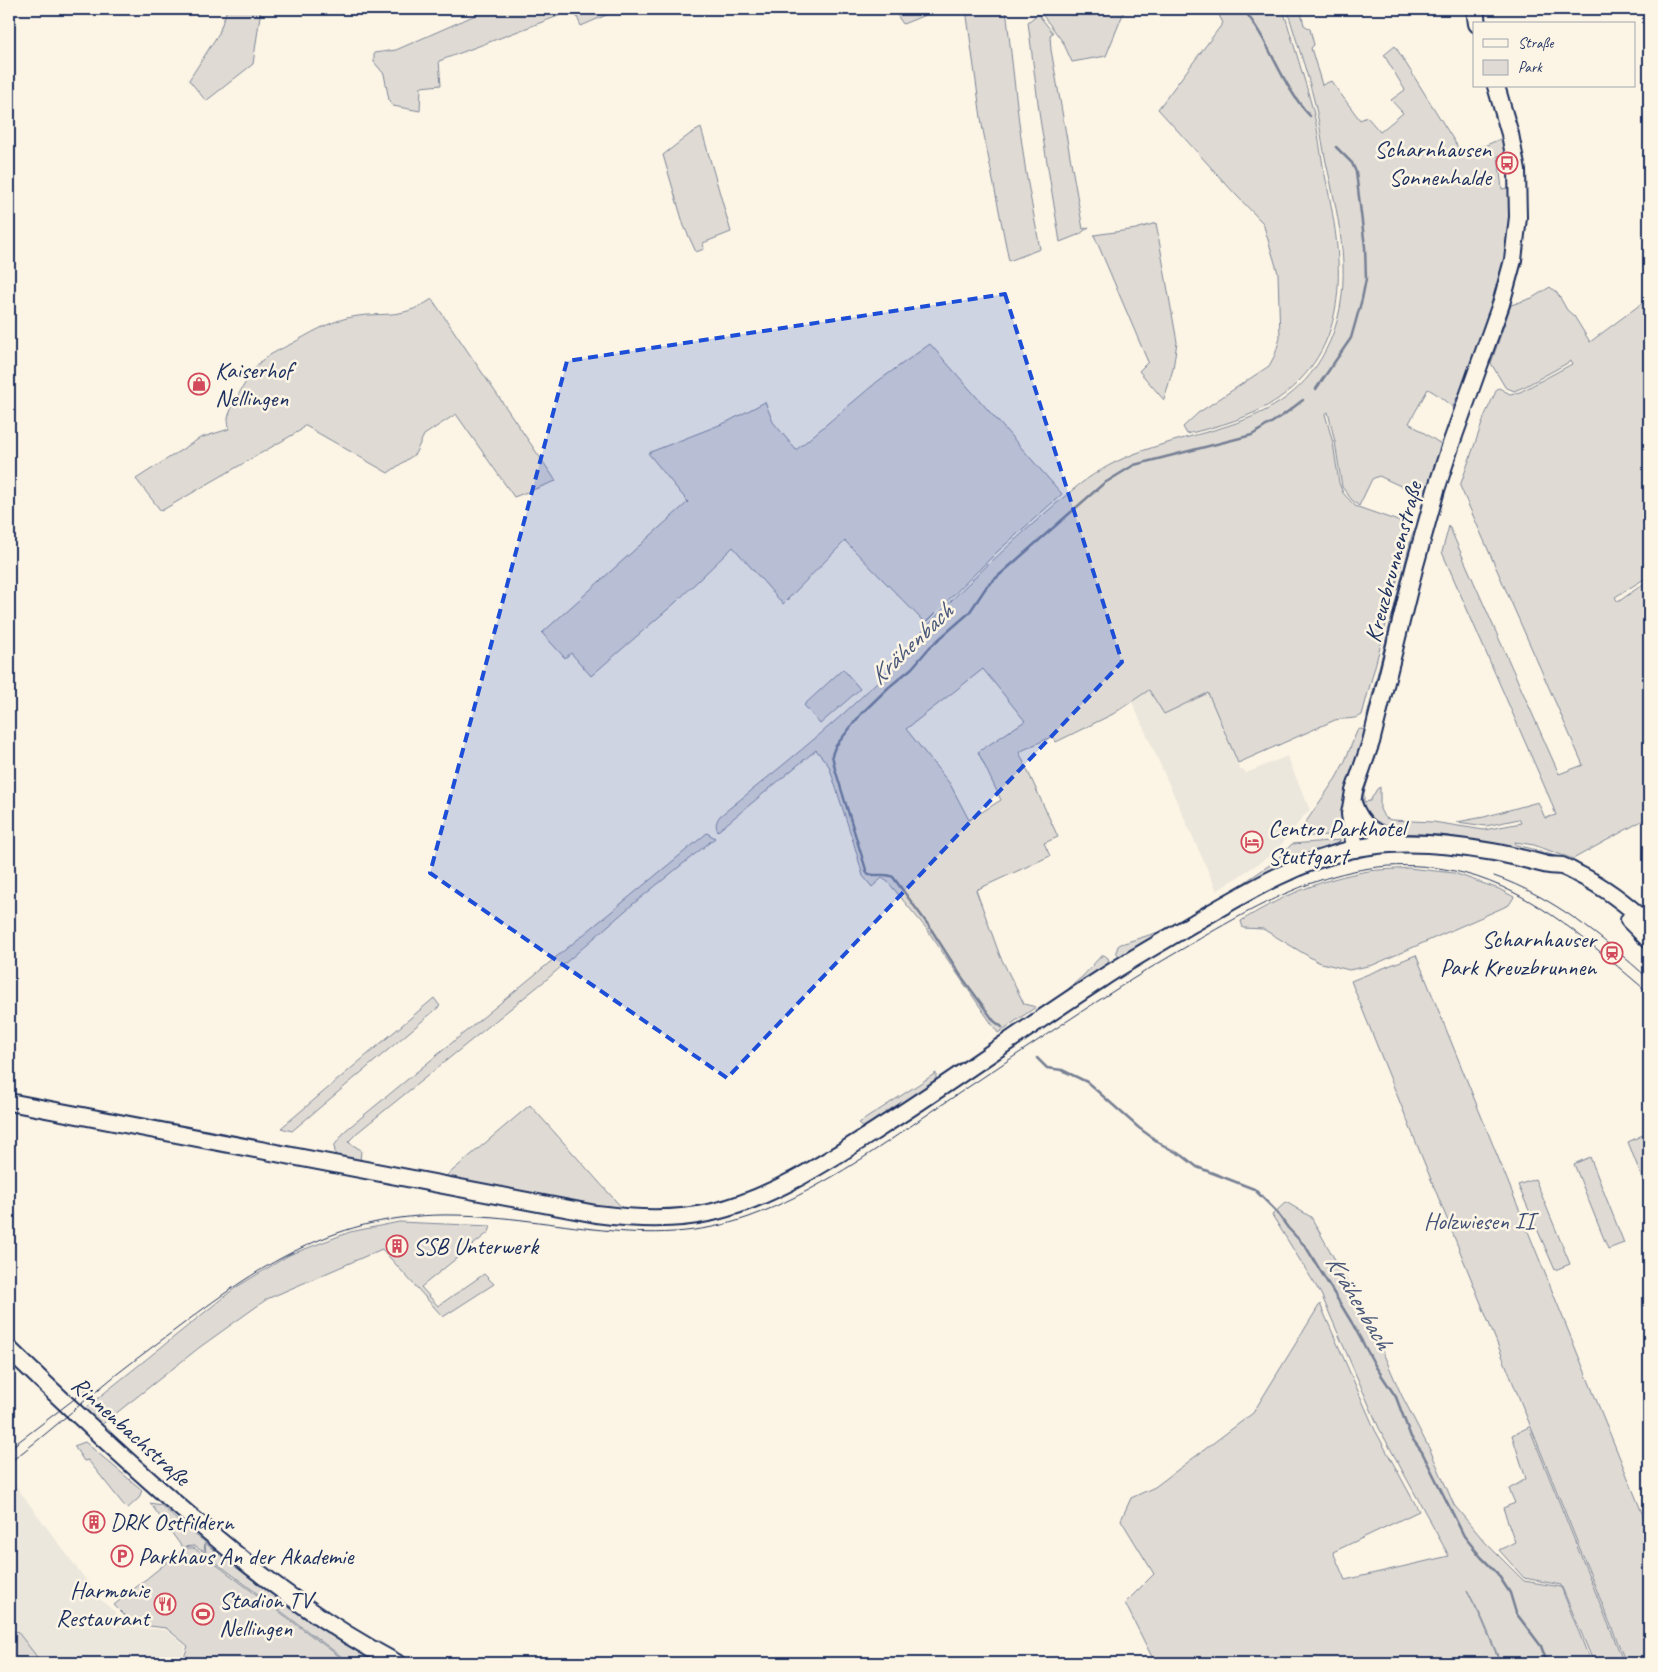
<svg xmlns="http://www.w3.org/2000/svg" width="1658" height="1672" viewBox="0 0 1658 1672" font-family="Caveat,sans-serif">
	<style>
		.built { fill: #ece7dc }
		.green { fill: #dfdbd4; stroke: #7d8599; fill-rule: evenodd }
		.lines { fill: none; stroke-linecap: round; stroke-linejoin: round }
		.stream { stroke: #767f94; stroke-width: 2.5 }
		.major-casing { stroke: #1b2f5e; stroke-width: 20 }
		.major { stroke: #fcf5e5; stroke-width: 16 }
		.tram { stroke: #1b2f5e; stroke-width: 1 }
		.marked { fill: #1d4ed8; fill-opacity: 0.2; stroke: #1d4ed8; stroke-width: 4; stroke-dasharray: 10 6; stroke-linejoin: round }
		.labels { text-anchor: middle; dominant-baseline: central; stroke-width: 5; stroke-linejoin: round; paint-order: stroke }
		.poi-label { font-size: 24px; fill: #1b2f5e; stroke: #fcf5e5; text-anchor: start }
		.street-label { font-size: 24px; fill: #1b2f5e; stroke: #fcf5e5 }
		.park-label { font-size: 24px; fill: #425176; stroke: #fcf5e5 }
		.water-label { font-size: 25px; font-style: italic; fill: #485779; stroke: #fcf5e5 }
	</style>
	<rect width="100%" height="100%" fill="#fcf5e5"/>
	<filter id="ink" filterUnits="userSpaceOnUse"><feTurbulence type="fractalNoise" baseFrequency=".02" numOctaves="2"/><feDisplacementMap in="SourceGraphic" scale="10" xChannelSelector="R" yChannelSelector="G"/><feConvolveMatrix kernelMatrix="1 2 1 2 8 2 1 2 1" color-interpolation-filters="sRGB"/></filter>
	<g filter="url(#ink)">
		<g class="built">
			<polygon points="1149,690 1164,714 1208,692 1240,770 1244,770 1246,773 1287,756 1310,810 1303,817 1287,838 1274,853 1217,891 1132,702"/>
			<polygon points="9,1477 101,1600 133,1627 166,1630 186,1646 179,1663 9,1663"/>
		</g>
		<g class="green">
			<polygon points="227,9 261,9 253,64 206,101 189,80 219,33"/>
			<polygon points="489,9 620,9 581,26 574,10 439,61 441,85 421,87 420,111 393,106 389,100 384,74 374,62 374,53 396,50"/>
			<polygon points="893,9 940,9 903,24"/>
			<polygon points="966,9 1006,9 1019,123 1026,173 1040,249 1009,261 982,125"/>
			<polygon points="1038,9 1125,9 1106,56 1072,62 1063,42"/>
			<path d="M 1216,9 L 1283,9 C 1293,44 1305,79 1314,114 C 1318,131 1320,149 1323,166 C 1341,249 1359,341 1278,399 C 1251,418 1219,426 1187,434 L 1183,427 L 1198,413 L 1269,366 L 1275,355 L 1280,338 L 1278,273 L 1263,223 L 1236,195 L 1158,109 L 1223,23 Z"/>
			<path d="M 1287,9 L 1300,9 L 1304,25 L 1310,29 L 1314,45 L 1311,48 L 1322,85 L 1331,81 L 1360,120 L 1367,117 L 1380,132 L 1403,113 L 1391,100 L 1405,90 L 1384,55 L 1395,46 L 1461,152 L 1470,152 L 1505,137 L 1507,154 L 1498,156 L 1502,189 L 1509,188 L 1509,180 L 1513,180 L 1513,191 L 1506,267 L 1462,399 L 1457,397 L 1453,407 C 1444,401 1438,394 1428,389 L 1409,423 L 1444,446 L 1419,523 L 1417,523 L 1424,497 L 1379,476 L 1372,479 L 1359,506 L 1352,500 L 1342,487 L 1335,442 L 1328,412 L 1325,414 L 1333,443 L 1339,483 L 1343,493 L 1355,506 L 1398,521 L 1404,525 L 1407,531 L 1402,561 L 1382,640 L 1362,715 C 1355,720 1344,718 1335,720 L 1238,763 L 1208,693 L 1164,714 L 1149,690 L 1113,714 L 1056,742 L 1053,736 L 1019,752 L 1058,837 L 1044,843 L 1050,856 L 976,890 L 1000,956 L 1024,1004 L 1036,1007 L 998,1033 L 926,928 L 888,882 L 882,878 L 872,887 L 863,876 L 854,844 L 829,766 L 816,750 L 718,831 C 715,826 716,821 720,816 C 774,772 830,729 879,680 C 902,657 921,631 944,608 C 975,576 1009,545 1043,515 C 1062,499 1080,482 1101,470 C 1181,422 1286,442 1330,341 C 1355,284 1339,220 1326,162 C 1323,148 1321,133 1318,118 C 1311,82 1297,44 1287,9 ZM 983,669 L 1025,721 L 978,752 L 1001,800 L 969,820 L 950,784 L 906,729 Z"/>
			<polygon points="1038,14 1053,33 1050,35 1051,50 1083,229 1089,227 1080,234 1060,242 1040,119 1028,22"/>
			<polygon points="701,128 731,232 703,243 704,249 696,252 684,226 663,155 690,134"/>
			<polygon points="1156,223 1177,342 1173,369 1164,400 1139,371 1148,362 1094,235 1136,229"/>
			<polygon points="1550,287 1558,294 1567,310 1574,316 1590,342 1649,298 1649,576 1615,597 1618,602 1649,580 1649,817 1573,859 1534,845 1515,842 1516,845 1533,849 1561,858 1561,862 1525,850 1448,836 1397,833 1372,825 1359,801 1369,771 1370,773 1364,793 1364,802 1370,801 1377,789 1380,787 1380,809 1384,817 1391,820 1433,822 1484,830 1521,823 1519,819 1486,826 1457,822 1484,817 1538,802 1545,818 1556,815 1550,799 1442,552 1449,526 1559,774 1583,765 1460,486 1485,415 1497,389 1499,388 1510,394 1520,392 1572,364 1571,361 1524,387 1514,391 1505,387 1492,365 1491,363 1511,305 1532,298"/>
			<path d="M 432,299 L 556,481 L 514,497 L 456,414 L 424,435 L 415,454 L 388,473 L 304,425 L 301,430 L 161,511 L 136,479 L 200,438 L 229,429 C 229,426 228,421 228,418 C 231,405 252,370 261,361 C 270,354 281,349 291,344 C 309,334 327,323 347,318 C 382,310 398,322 432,299 Z"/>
			<polygon points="930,344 1062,494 997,552 925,623 845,541 783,604 733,547 675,603 591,676 571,653 565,658 542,633 688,502 648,453 727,422 765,402 773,422 796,450 878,381"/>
			<polygon points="1417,531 1368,720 1367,716 1412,535 1414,532"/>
			<polygon points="843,669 860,689 820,724 804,705"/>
			<polygon points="1360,729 1366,730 1343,818 1343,834 1298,837 1297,835 1336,778 1345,761 1357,731"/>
			<polygon points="707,833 715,838 633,904 547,979 358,1132 348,1142 361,1150 360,1163 336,1157 334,1146 346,1130"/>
			<polygon points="1341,840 1337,844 1329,849 1123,957 1119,956 1116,952 1118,946 1121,944 1165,930 1229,893 1274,862 1292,844"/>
			<path d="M 1408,868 L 1454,873 L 1499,889 L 1514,897 L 1509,905 L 1373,965 L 1349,970 L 1318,962 L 1263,929 L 1243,928 L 1241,921 C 1276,899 1317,881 1358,873 C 1374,869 1391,870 1408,868 Z"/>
			<polygon points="1104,955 1108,958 1110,964 953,1070 954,1068 1060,996 1083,976 1100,957"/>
			<polygon points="1416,955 1649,1530 1649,1663 1626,1663 1351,981"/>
			<polygon points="434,998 440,1006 292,1131 281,1128"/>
			<polygon points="936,1073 936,1083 864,1132 859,1123"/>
			<polygon points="530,1105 623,1209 601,1208 445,1177"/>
			<polygon points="1645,1134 1649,1145 1649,1196 1628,1142"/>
			<polygon points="1590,1157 1624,1243 1608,1249 1574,1164"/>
			<polygon points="1535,1179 1570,1264 1555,1270 1518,1185"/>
			<polygon points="1286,1202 1311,1217 1343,1274 1374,1332 1401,1394 1431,1452 1454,1505 1485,1542 1524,1581 1561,1587 1591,1663 1501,1663 1483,1620 1467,1590 1482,1620 1500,1663 1155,1663 1125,1603 1154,1574 1121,1520 1131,1498 1155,1487 1253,1413 1320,1304 1375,1430 1419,1511 1333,1552 1345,1580 1449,1556 1379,1428 1321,1294 1272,1215"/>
			<polygon points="399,1222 491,1226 489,1232 421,1287 438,1306 484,1274 494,1284 443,1317 382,1249 267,1299 200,1347 100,1426 83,1410 235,1288 289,1255 350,1232"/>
			<polygon points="1529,1427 1624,1663 1594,1663 1561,1585 1524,1578 1499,1550 1515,1542 1503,1508 1515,1503 1509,1489 1526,1479 1512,1435"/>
			<polygon points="85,1442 142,1490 139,1498 127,1509 88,1460 84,1461 74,1446"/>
			<polygon points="150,1503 161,1505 182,1525 205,1542 204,1552 194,1546 182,1547"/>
			<path d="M 205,1543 C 260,1586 316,1631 378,1663 L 350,1663 L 206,1555 Z"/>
			<polygon points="186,1548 194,1548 348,1663 182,1663 188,1646 166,1628 133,1624 114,1605 171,1559"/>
			<polygon points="17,1631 41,1662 9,1663 9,1637"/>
		</g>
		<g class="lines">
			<g class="stream">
				<path d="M 1243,9 C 1270,41 1281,85 1310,116"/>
				<polyline points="1316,389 1351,338 1362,299 1366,279 1365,247 1356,172 1352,163 1336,147"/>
				<path d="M 1002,1027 L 994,1021 L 961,976 L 929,926 L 893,877 C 885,872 875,878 867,873 L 835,769 L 832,755 L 835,747 L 861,714 L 889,687 L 912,668 L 930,647 L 969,613 L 987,586 L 1103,484 L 1134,465 L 1252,435 L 1282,416 L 1303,400"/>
				<polyline points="1037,1058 1047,1068 1062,1070 1087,1082 1139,1128 1161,1144 1183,1156 1197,1167 1254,1189 1275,1210 1288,1228 1306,1247 1352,1323 1376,1367 1396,1397 1411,1437 1422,1452 1464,1536 1481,1557 1497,1573 1510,1593 1516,1613 1541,1646 1547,1663"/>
			</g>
			<g class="major-casing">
				<g id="major">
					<polyline points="1475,9 1477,24"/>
					<path d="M 1353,803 C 1362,829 1375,833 1399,840"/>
					<polyline points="1355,849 1350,814 1354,791 1371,742 1415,565 1436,490 1451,444 1501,304 1513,260 1518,217 1517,171 1510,134 1496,86"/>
					<polyline points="1629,920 1649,940"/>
					<path d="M 9,1102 L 596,1214 C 636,1219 674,1221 713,1212 C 773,1198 831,1159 881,1127 C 956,1079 1027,1027 1101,979 C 1131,959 1162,942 1192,924 C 1245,893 1297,861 1358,848 C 1402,839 1449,844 1493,852 C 1511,855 1527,860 1544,864 C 1550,866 1556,865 1562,866 C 1567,868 1573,871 1578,874 C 1605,887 1628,905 1649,925"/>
					<path d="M 9,1349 C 72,1410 135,1470 202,1526 C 263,1578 326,1626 397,1663"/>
				</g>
			</g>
			<use href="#major" class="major"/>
			<g class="tram">
				<path d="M 1494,876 C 1554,897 1602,937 1649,979"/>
				<polyline points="9,1449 90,1387"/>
				<path d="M 9,1463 C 46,1435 80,1404 117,1374 C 141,1355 166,1337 191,1318 C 273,1256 347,1213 454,1215 C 557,1216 646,1253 749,1217 C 815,1193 876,1150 934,1110 C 1017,1055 1098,998 1184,948 C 1271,897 1358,846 1463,873 C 1536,892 1593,946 1649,993"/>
			</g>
		</g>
	</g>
	<path class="marked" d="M 1005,294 L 1122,662 L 727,1078 L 430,873 L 567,361 Z"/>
	<defs>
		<g id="bus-ring" transform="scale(1.125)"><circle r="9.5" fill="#fcf5e5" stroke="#d1495b" stroke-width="1.5"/><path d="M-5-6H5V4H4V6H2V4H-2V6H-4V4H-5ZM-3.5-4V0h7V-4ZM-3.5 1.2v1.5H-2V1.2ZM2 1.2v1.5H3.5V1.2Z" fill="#d1495b"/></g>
		<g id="shop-ring" transform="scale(1.125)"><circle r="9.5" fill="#fcf5e5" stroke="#d1495b" stroke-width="1.5"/><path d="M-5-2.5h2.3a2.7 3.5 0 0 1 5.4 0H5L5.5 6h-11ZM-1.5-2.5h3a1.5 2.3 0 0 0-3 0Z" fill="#d1495b"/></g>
		<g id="hotel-ring" transform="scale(1.125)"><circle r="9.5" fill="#fcf5e5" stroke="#d1495b" stroke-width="1.5"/><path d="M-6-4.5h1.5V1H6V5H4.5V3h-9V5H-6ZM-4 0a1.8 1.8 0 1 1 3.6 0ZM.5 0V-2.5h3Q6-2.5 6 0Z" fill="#d1495b"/></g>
		<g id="station-ring" transform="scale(1.125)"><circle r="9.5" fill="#fcf5e5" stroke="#d1495b" stroke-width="1.5"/><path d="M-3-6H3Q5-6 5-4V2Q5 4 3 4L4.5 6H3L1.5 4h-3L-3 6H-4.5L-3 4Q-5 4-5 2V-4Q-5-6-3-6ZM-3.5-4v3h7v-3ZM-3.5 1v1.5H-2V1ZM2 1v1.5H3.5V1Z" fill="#d1495b"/></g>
		<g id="building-ring" transform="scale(1.125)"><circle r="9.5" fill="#fcf5e5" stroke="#d1495b" stroke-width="1.5"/><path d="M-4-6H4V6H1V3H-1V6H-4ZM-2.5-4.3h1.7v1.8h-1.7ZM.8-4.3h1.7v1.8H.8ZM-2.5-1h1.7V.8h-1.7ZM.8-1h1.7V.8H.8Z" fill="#d1495b"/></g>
		<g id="parking-ring" transform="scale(1.125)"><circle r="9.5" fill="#fcf5e5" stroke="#d1495b" stroke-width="1.5"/><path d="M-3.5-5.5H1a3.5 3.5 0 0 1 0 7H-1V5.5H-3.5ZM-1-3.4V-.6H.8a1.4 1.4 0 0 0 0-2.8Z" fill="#d1495b"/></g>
		<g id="restaurant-ring" transform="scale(1.125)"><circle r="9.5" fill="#fcf5e5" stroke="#d1495b" stroke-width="1.5"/><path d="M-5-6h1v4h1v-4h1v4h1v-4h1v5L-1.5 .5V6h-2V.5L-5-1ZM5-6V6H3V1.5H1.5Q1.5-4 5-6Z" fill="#d1495b"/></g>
		<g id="stadium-ring" transform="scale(1.125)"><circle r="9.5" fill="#fcf5e5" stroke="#d1495b" stroke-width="1.5"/><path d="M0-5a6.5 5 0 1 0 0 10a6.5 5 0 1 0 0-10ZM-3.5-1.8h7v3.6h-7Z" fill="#d1495b"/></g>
	</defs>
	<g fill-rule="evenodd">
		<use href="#bus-ring" x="1507" y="163"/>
		<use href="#shop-ring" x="199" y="384"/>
		<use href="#hotel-ring" x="1252" y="842"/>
		<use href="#station-ring" x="1612" y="953"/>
		<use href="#building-ring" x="397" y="1246"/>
		<use href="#building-ring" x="94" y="1522"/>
		<use href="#parking-ring" x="122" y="1556"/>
		<use href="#restaurant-ring" x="165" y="1604"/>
		<use href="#stadium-ring" x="203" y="1614"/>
	</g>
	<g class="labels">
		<g class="poi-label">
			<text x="1491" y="149" text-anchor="end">Scharnhausen<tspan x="1491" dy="28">Sonnenhalde</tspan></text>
			<text x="215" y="370">Kaiserhof<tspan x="215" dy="28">Nellingen</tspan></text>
			<text x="1268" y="828">Centro Parkhotel<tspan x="1268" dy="28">Stuttgart</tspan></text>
			<text x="1596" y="939" text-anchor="end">Scharnhauser<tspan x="1596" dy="28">Park Kreuzbrunnen</tspan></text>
			<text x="413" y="1246">SSB Unterwerk</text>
			<text x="110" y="1522">DRK Ostfildern</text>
			<text x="138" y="1556">Parkhaus An der Akademie</text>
			<text x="149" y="1590" text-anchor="end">Harmonie<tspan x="149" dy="28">Restaurant</tspan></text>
			<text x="219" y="1600">Stadion TV<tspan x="219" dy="28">Nellingen</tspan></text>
		</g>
		<g class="street-label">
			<text transform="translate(1393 562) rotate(-75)">Kreuzbrunnenstraße</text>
			<text transform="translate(131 1431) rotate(42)">Rinnenbachstraße</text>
		</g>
		<g class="park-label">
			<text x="1479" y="1221">Holzwiesen II</text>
		</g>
		<g class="water-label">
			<text transform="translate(911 644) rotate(-44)">Krähenbach</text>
			<text transform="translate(1359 1302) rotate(59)">Krähenbach</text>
		</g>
	</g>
	<rect width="1658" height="1672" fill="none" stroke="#fcf5e5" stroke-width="30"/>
	<rect x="15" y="15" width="1628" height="1642" fill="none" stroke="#1b2f5e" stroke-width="2" filter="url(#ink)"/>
	<rect x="1473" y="22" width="162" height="65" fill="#fcf5e5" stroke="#a2a6af"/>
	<rect x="1483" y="39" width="25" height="8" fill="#fcf5e5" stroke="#a2a6af"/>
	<text x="1518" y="48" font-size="15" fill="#1b2f5e">Straße</text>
	<rect x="1483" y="60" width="25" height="15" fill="#dfdbd4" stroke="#a2a6af"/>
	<text x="1518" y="72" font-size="15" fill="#1b2f5e">Park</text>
</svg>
